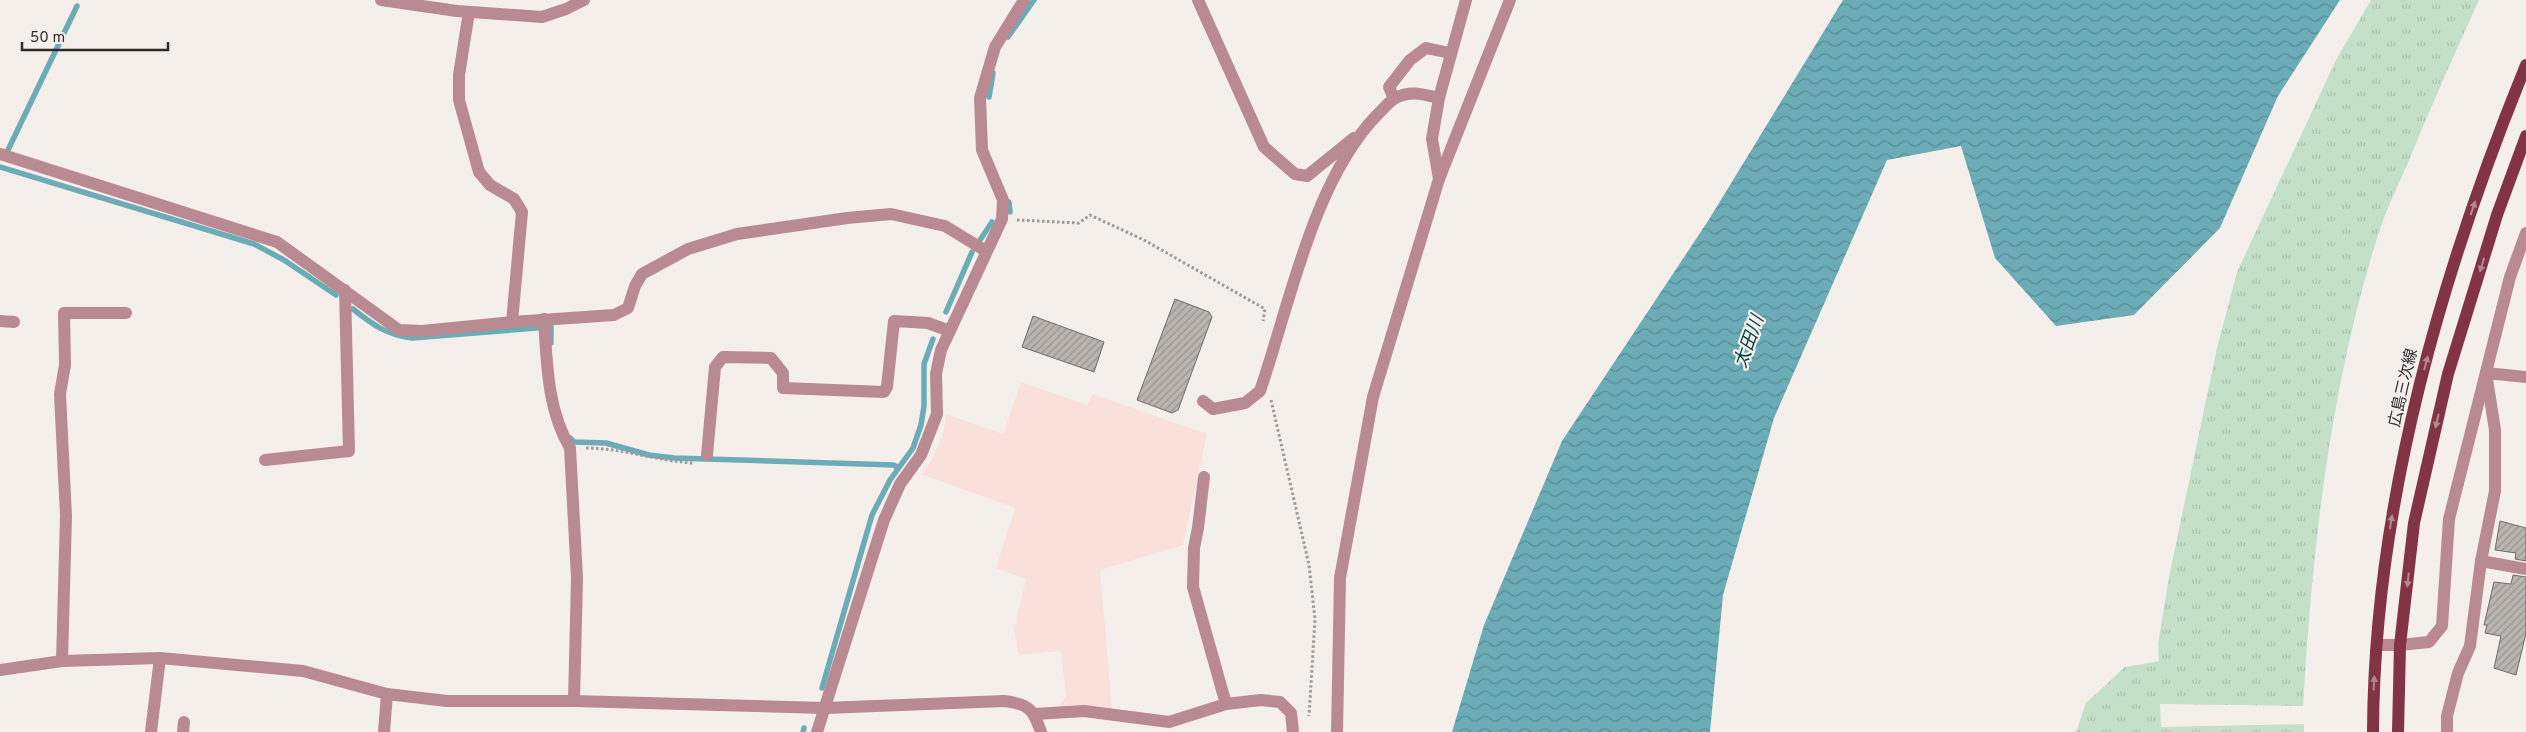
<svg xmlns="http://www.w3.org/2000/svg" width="2526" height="732" viewBox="0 0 2526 732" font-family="Overpass,'Noto Sans JP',sans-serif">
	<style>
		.education { fill: #fae0da }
		.grass { fill: url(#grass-tufts) }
		.water { fill: url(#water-waves) }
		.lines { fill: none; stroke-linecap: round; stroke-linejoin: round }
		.stream { stroke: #6bacb6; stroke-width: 5.5 }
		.building { fill: url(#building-hatch); stroke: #706a68 }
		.path { stroke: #9e9997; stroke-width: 3; stroke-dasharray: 2.5 2.5; stroke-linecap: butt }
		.minor { stroke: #b98a91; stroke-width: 12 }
		.tertiary { stroke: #b98a91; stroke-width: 12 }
		.primary { stroke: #823445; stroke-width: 12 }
		.oneway { fill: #b68890 }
		.labels { text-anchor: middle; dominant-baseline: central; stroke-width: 4.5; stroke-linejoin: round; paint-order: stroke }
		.street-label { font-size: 16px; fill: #2e2b2a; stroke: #f5efec }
		.water-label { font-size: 18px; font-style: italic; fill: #004148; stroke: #f5efec }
	</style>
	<defs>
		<pattern id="grass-tufts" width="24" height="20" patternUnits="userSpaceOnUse" patternTransform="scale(1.25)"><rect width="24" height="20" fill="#c4e0c9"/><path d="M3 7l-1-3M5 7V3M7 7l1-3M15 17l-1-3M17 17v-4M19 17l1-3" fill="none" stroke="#a9c0ad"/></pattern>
		<pattern id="water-waves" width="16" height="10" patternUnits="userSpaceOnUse" patternTransform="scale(1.25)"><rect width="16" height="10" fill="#6bacb6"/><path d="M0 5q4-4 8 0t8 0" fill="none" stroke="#588c94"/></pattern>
		<pattern id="building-hatch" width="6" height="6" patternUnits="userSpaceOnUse" patternTransform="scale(1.25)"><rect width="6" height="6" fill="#bbb5b2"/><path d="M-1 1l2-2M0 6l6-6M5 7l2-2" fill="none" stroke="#989391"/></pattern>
	</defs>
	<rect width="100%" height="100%" fill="#f5efec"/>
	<polygon class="education" points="1021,382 1087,405 1093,394 1207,434 1183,545 1100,570 1112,710 1058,708 1066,696 1061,651 1019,655 1014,630 1026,579 996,568 1015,508 921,474 931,461 943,435 946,414 1003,434"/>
	<path class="grass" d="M 2371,0 L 2479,0 C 2455,53 2431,106 2409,160 C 2400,182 2389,203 2381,226 C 2330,382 2313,543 2303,706 L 2160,704 L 2161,727 L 2304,724 L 2304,732 L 2076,732 L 2086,703 L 2125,667 L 2159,661 L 2158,644 L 2169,577 L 2217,348 L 2237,272 L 2337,58 Z"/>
	<polygon class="water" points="1843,0 2340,0 2278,96 2220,228 2134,315 2056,326 1995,258 1961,146 1887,160 1774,418 1723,595 1710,732 1452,732 1484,625 1562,441 1708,221"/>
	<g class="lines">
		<g class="stream">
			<polyline points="1008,37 1034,0"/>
			<polyline points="989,97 993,73"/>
			<polyline points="8,150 77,6"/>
			<polyline points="0,167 254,244 284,260 336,295"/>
			<polyline points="1009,202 1010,212"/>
			<polyline points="980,240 992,222"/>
			<path d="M 353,309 C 373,325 387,335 412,338 L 537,328"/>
			<polyline points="946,312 972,252"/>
			<polyline points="551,327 551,343"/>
			<polyline points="570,438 574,442 606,443 649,455 674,458 894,465 898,468"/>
			<polyline points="822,688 872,515 890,480 913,448 921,425 924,406 924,364 933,339"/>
			<polyline points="803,732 804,728"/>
		</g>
	</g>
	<g class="building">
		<polygon points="1175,299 1209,312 1212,317 1178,410 1172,413 1137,400"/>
		<polygon points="1033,316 1104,342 1094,372 1022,347"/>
		<polygon points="2500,521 2526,528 2526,561 2515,559 2516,553 2495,550"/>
		<polygon points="2513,575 2526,577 2526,633 2516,675 2494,668 2501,636 2485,633 2487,625 2484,625 2494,582 2511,584"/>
	</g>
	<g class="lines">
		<g class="path">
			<polyline points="1017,220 1079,223 1090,215 1144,240 1265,309 1263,321"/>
			<polyline points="1271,400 1309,565 1315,619 1309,716"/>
			<path d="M 586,448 C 622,448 657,461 693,463"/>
		</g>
		<g class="minor">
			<polyline points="381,0 457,11 542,17 566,9 584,0"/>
			<polyline points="1198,0 1264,147 1295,174 1307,176 1354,138"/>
			<polyline points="469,12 459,75 459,100 479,172 490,185 514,199 522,212 512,322"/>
			<polyline points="1394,99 1389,87 1410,60 1426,48 1450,53"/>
			<polyline points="0,154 277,242 399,330 422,331 512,322 614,315 628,308 635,286 642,274 688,249 737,234 847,218 891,214 945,226 986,251"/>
			<polyline points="1439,179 1432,139 1439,98 1466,0"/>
			<path d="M 544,319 C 547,363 547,409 570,448 L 577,578 L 574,701"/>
			<polyline points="0,321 14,322"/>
			<path d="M 1203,401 L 1213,409 L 1245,403 L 1260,391 C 1290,304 1313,180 1378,114 C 1383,109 1389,102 1395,98 C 1410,90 1423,94 1439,98"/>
			<polyline points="707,455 715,367 723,357 771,358 783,373 783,388 884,392 887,387 894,321 928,323 950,331"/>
			<polyline points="265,460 349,451 345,290"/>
			<polyline points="2481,561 2526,569"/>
			<polyline points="2377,645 2400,645 2429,642 2442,626 2449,519 2510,277 2526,233"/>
			<polyline points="62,661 66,516 60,394 65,365 64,313 126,313"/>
			<path d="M 0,670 L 62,661 L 160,658 L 303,671 L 387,694 L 447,701 L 574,701 L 825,708 L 1004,701 C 1028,704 1033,708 1041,732"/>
			<polyline points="1226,704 1261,700 1280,702 1291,713 1293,732"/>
			<polyline points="1035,714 1084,711 1169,722 1226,704 1193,587 1194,548 1198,528 1204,477"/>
			<polyline points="151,732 160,658"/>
			<polyline points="183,732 184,722"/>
			<polyline points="384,732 387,694"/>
			<polyline points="817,732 884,520 900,484 921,455 937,414 936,374 941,350 1002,219 1003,200 982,150 980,98 995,47 1024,0"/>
			<polyline points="2447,732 2447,716 2458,673 2470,646 2481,561 2495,491 2495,430 2486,373 2526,377"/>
		</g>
		<polyline class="tertiary" points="1337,732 1340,578 1373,397 1439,179 1510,0"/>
		<g class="primary">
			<path d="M 2373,732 C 2374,506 2441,273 2526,65"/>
			<polyline points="2398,732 2400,645 2414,523 2448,374 2497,215 2526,136"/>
		</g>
	</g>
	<defs><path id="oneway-solid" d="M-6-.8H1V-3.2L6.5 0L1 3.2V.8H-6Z" transform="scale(1.25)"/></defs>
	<g class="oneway">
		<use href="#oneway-solid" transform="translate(2473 208) rotate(-71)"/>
		<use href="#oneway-solid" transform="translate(2482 265) rotate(107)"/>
		<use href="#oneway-solid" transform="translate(2426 363) rotate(-75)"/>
		<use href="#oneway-solid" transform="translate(2437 421) rotate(103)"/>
		<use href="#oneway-solid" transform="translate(2391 522) rotate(-81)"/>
		<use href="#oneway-solid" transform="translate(2408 580) rotate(96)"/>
		<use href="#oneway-solid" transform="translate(2374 683) rotate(-87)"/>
	</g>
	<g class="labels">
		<g class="street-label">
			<text transform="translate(2404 388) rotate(-77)">広島三次線</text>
		</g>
		<g class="water-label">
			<text transform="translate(1750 342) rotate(-70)">太田川</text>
		</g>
	</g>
	<path d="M22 42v8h146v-8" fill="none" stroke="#2e2b2a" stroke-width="2.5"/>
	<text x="30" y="42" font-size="15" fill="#2e2b2a" stroke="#f5efec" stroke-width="4" paint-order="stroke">50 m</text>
</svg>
